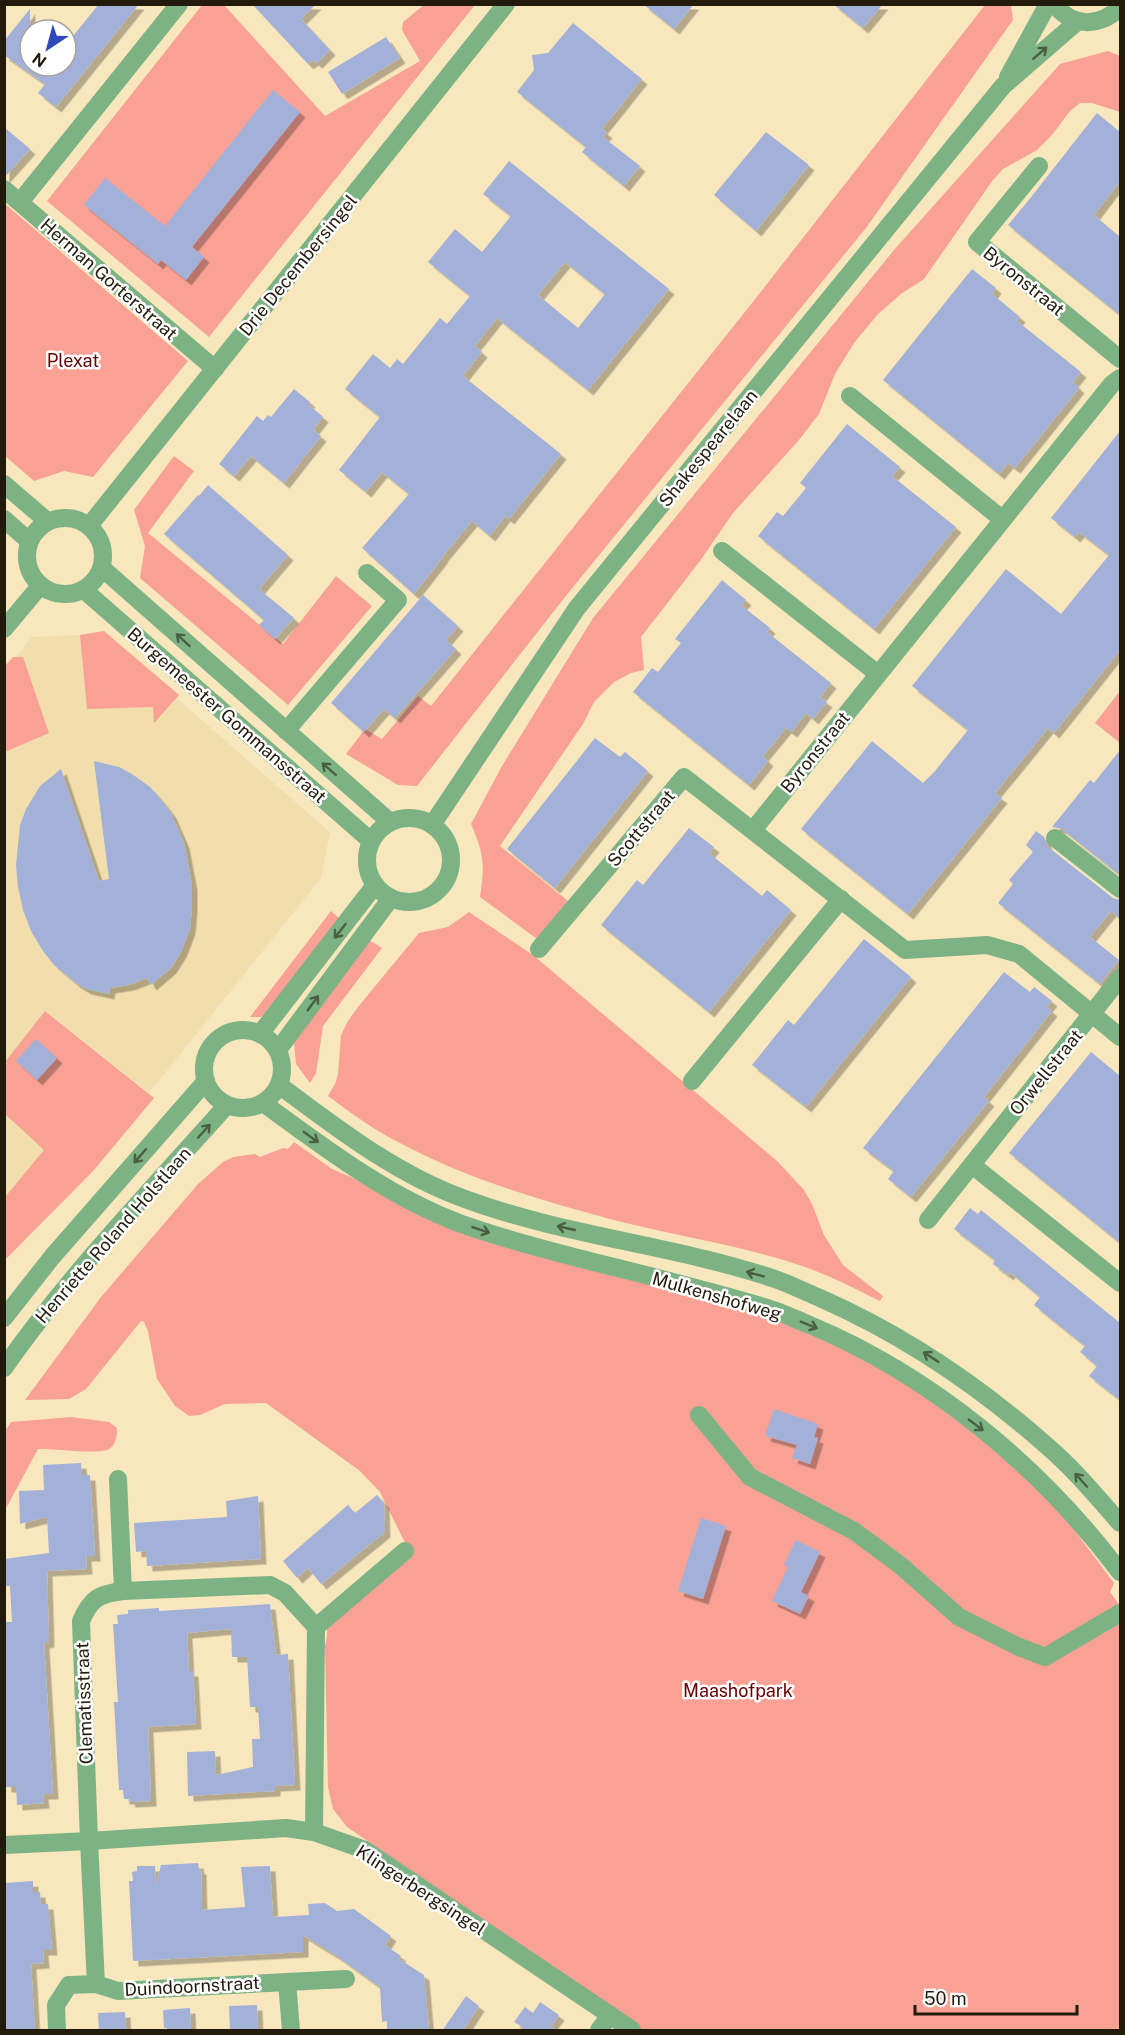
<svg xmlns="http://www.w3.org/2000/svg" width="1125" height="2035" viewBox="0 0 1125 2035" font-family="'Public Sans',sans-serif">
	<style>
		.built { fill: #f2deac }
		.green { fill: #f8a194 }
		.building { fill: #a3b1d8; fill-rule: evenodd; filter: url(#shadow) }
		.lines { fill: none; stroke-linecap: round; stroke-linejoin: round }
		.minor { stroke: #7cb284; stroke-width: 18 }
		.oneway { stroke: #4a5f42 }
		.labels { text-anchor: middle; dominant-baseline: central; stroke-width: 5; stroke-linejoin: round; paint-order: stroke }
		.street-label { font-size: 18px; fill: #221b0c; stroke: #fff }
		.park-label { font-size: 18px; fill: #670102; stroke: #fff }
	</style>
	<defs>
		<filter id="shadow"><feDropShadow dx="5.5" dy="5.5" stdDeviation="0" flood-color="#0004"/></filter>
	</defs>
	<rect width="100%" height="100%" fill="#f8e7bd"/>
	<g class="built">
		<polygon points="103,634 330,832 321,878 149,1093 46,1011 5,1062 5,671 32,637"/>
		<polygon points="5,1095 69,1146 5,1223"/>
	</g>
	<g class="green">
		<polygon points="425,4 475,5 209,337 47,201 202,5 224,5 325,116 420,61 402,30 403,22"/>
		<polygon points="985,5 1011,5 1013,20 866,228 565,597 417,786 398,785 346,754 365,729 382,739 418,696 431,706 752,303"/>
		<path d="M 1108,51 L 1120,56 L 1120,112 L 1092,103 L 1080,103 L 1070,111 L 1052,135 L 1037,150 L 1003,169 L 993,180 L 924,279 L 901,294 L 878,314 L 854,343 L 835,374 L 819,414 L 799,440 L 733,513 L 700,561 L 641,637 L 644,670 L 631,673 L 614,682 L 594,702 L 583,724 L 500,846 L 568,901 L 537,939 L 480,897 C 485,864 484,854 471,824 L 502,766 L 593,618 L 894,250 L 1060,64 Z"/>
		<polygon points="4,203 188,361 93,477 64,471 34,481 5,456"/>
		<polygon points="174,456 194,471 148,533 283,644 336,576 372,606 288,705 140,578 145,546 134,510"/>
		<polygon points="104,631 179,695 154,723 153,707 87,709 80,635"/>
		<polygon points="13,657 23,657 49,733 5,752 5,666"/>
		<polygon points="1120,691 1120,743 1095,723"/>
		<polygon points="331,911 341,920 271,1010 261,1017 250,1017"/>
		<path d="M 469,912 L 533,955 L 777,1161 L 804,1190 L 812,1204 L 824,1235 L 843,1265 L 883,1296 L 880,1301 C 855,1289 831,1276 805,1267 C 741,1245 675,1236 610,1219 C 539,1200 465,1178 400,1143 C 374,1130 351,1113 328,1096 L 335,1084 L 338,1074 L 341,1035 L 348,1021 L 358,1007 L 419,933 L 448,927 Z"/>
		<polygon points="369,940 382,948 323,1026 316,1073 310,1083 296,1064 294,1043"/>
		<polygon points="45,1011 154,1098 94,1170 5,1260 5,1197 44,1150 5,1114 5,1062"/>
		<polygon points="294,1142 332,1169 432,1212 666,1290 725,1302 787,1322 886,1369 1003,1453 1066,1519 1114,1583 1110,1592 1120,1606 1120,2030 638,2030 541,1960 347,1827 333,1809 328,1787 325,1646 327,1636 327,1626 409,1551 380,1492 360,1471 266,1403 225,1404 200,1415 189,1416 175,1406 157,1379 148,1331 144,1322 141,1321 86,1389 69,1399 25,1400 101,1297 198,1184 223,1162 233,1157 255,1154 260,1157 283,1148 288,1149"/>
		<path d="M 71,1417 L 109,1422 L 117,1428 C 117,1436 116,1445 109,1449 C 98,1455 53,1448 38,1449 L 5,1510 L 5,1431 L 11,1422 Z"/>
	</g>
	<g class="building">
		<polygon points="99,4 139,4 56,107 38,93 45,84 4,55 4,41 30,9 30,66 66,66 66,30 73,36"/>
		<polygon points="252,4 316,4 301,19 330,50 317,63 313,60 308,64"/>
		<polygon points="643,4 694,4 674,29"/>
		<polygon points="833,4 883,4 863,28"/>
		<polygon points="573,23 642,79 602,129 607,133 603,137 640,166 624,186 582,152 586,147 517,92 534,70 532,55 548,53"/>
		<polygon points="386,37 400,58 342,94 328,72"/>
		<polygon points="273,90 300,112 192,247 204,257 186,280 161,260 158,264 84,205 105,178 165,226"/>
		<polygon points="1097,113 1120,132 1120,181 1094,215 1120,237 1120,315 1008,225 1028,201"/>
		<polygon points="4,127 30,149 4,178"/>
		<polygon points="766,132 809,165 756,231 714,195"/>
		<path d="M 509,161 L 669,289 L 588,390 L 497,318 L 475,346 L 482,352 L 463,376 L 561,454 L 509,519 L 505,516 L 490,536 L 472,521 L 442,557 L 443,557 L 414,594 L 362,548 L 409,494 L 382,472 L 366,492 L 339,470 L 380,417 L 345,389 L 373,354 L 390,368 L 397,359 L 403,364 L 440,318 L 447,324 L 470,296 L 428,262 L 455,229 L 482,252 L 511,216 L 483,194 ZM 565,262 L 605,294 L 578,328 L 538,295 Z"/>
		<polygon points="972,269 996,288 992,294 1020,317 1017,321 1081,372 1073,382 1079,388 1015,468 1008,463 999,474 883,380"/>
		<polygon points="294,389 310,402 308,404 323,417 313,430 321,436 284,483 251,456 234,476 219,464 257,416 263,421 268,415 271,417"/>
		<polygon points="847,424 900,467 892,476 956,527 874,629 758,536 777,512 783,516 806,488 800,483"/>
		<polygon points="1120,431 1120,650 1054,733 1048,728 1027,754 995,793 1002,798 908,914 801,829 872,741 923,783 935,771 968,730 912,686 1006,569 1061,614 1109,555 1079,532 1075,537 1051,518"/>
		<polygon points="208,485 288,555 259,589 294,618 275,639 259,625 264,620 164,534 198,495 199,496"/>
		<polygon points="722,580 746,600 741,605 770,628 767,632 831,683 820,697 827,702 813,719 806,713 792,732 786,728 763,756 768,761 749,785 633,692 652,668 658,672 681,643 675,639"/>
		<polygon points="423,595 458,626 446,640 456,649 395,718 384,709 364,732 331,703"/>
		<polygon points="595,738 620,757 625,752 648,771 555,888 507,849"/>
		<polygon points="1120,750 1120,875 1062,829 1052,827 1090,780 1094,783"/>
		<polygon points="94,761 119,767 132,774 150,787 162,801 171,813 184,843 192,885 192,907 190,929 181,952 171,968 151,985 147,978 129,985 110,988 109,994 86,989 76,983 54,965 43,951 31,931 23,910 18,887 16,865 20,825 26,809 40,786 61,769 99,881 109,879"/>
		<polygon points="689,828 714,847 709,853 762,896 767,890 791,910 709,1012 601,925 637,880 643,885"/>
		<polygon points="1036,831 1044,837 1048,847 1113,898 1120,900 1120,919 1111,911 1090,937 1119,960 1100,984 998,903 1013,884 1009,880 1033,852 1026,845"/>
		<polygon points="864,939 911,977 806,1107 752,1065 788,1020 794,1025"/>
		<polygon points="1004,972 1030,992 1034,987 1052,1001 1047,1007 1052,1011 984,1097 989,1101 911,1197 888,1179 894,1171 863,1148"/>
		<polygon points="36,1039 57,1058 37,1080 16,1061"/>
		<polygon points="1091,1052 1120,1076 1120,1243 1009,1153"/>
		<polygon points="970,1208 978,1214 981,1210 1120,1323 1120,1400 1089,1376 1097,1366 1080,1352 1085,1346 1034,1305 1040,1297 1010,1272 1008,1275 993,1264 995,1260 954,1229"/>
		<polygon points="774,1409 818,1424 814,1437 818,1438 810,1464 792,1458 797,1445 765,1436"/>
		<polygon points="81,1463 82,1475 90,1475 95,1556 86,1556 87,1569 47,1571 49,1642 44,1643 53,1794 43,1794 44,1803 17,1805 16,1787 6,1787 4,1764 4,1682 6,1682 4,1622 12,1622 10,1586 6,1586 4,1559 49,1553 47,1517 20,1524 19,1491 44,1490 43,1465"/>
		<polygon points="377,1495 384,1503 385,1532 321,1584 308,1568 297,1578 283,1561 348,1505 355,1513"/>
		<polygon points="258,1496 261,1559 147,1566 146,1551 136,1552 134,1523 227,1517 226,1501"/>
		<polygon points="701,1518 726,1526 703,1599 678,1591"/>
		<polygon points="796,1540 820,1552 801,1592 809,1596 800,1614 772,1601 788,1567 784,1565"/>
		<polygon points="270,1604 276,1655 288,1654 295,1785 275,1786 275,1791 188,1796 187,1752 215,1751 216,1775 253,1767 252,1739 260,1739 258,1707 250,1707 247,1657 232,1657 231,1629 187,1633 189,1671 193,1671 196,1724 148,1727 151,1801 130,1802 129,1799 124,1799 123,1790 119,1790 114,1702 118,1702 113,1624 118,1624 117,1615 128,1614 128,1610 159,1608 159,1611"/>
		<polygon points="198,1863 199,1869 201,1869 202,1910 245,1907 241,1867 270,1866 273,1917 309,1915 308,1904 325,1903 337,1911 354,1909 391,1936 385,1945 401,1956 399,1959 424,1975 429,2031 387,2031 387,2021 382,2022 380,1987 337,1956 303,1935 303,1952 133,1961 129,1881 133,1881 132,1872 137,1871 137,1866 155,1866 156,1885 161,1865"/>
		<polygon points="33,1881 33,1892 40,1892 41,1904 48,1904 52,1950 43,1950 44,1963 31,1964 35,2031 4,2031 4,1883"/>
		<polygon points="466,1996 479,2006 463,2031 442,2031"/>
		<polygon points="540,2002 559,2015 551,2026 557,2031 521,2031 523,2027 514,2022 525,2007 533,2013"/>
		<polygon points="257,2005 258,2031 230,2031 229,2006"/>
		<polygon points="190,2008 191,2031 167,2031 167,2028 164,2028 163,2010"/>
		<polygon points="125,2012 126,2031 99,2031 98,2013"/>
	</g>
	<g class="lines">
		<g class="minor">
			<path d="M 1054,4 C 1073,28 1099,27 1120,8"/>
			<polyline points="1008,77 1048,4"/>
			<polyline points="1039,166 977,242 1120,359"/>
			<polyline points="4,189 215,369"/>
			<polyline points="20,202 179,4"/>
			<polyline points="850,396 1002,519"/>
			<polyline points="4,484 47,521"/>
			<circle cx="65" cy="556" r="38"/>
			<polyline points="4,519 29,541"/>
			<polyline points="89,526 506,4"/>
			<polyline points="722,551 878,674"/>
			<polyline points="102,568 390,822"/>
			<polyline points="84,590 371,841"/>
			<polyline points="4,629 40,586"/>
			<polyline points="286,731 398,600 367,573"/>
			<circle cx="409" cy="860" r="42"/>
			<polyline points="432,825 577,608 1003,86 1078,21"/>
			<polyline points="753,830 1112,384 1120,378"/>
			<polyline points="1055,838 1120,889"/>
			<polyline points="539,949 684,777 905,950 987,945 1019,954 1120,1037"/>
			<circle cx="243" cy="1069" r="39"/>
			<polyline points="260,1034 375,885"/>
			<polyline points="278,1050 391,898"/>
			<polyline points="692,1081 841,899"/>
			<path d="M 279,1085 C 338,1129 396,1174 465,1199 C 565,1236 674,1245 775,1279 C 790,1284 805,1292 820,1298 C 904,1335 978,1385 1047,1446 C 1074,1469 1097,1497 1120,1523"/>
			<path d="M 263,1103 C 325,1148 387,1196 459,1223 C 497,1237 536,1247 574,1257 C 637,1273 701,1288 764,1307 C 779,1311 795,1319 810,1325 C 932,1376 1041,1467 1120,1572"/>
			<polyline points="972,1165 1120,1283"/>
			<polyline points="928,1220 1120,978"/>
			<polyline points="4,1318 52,1257 206,1081"/>
			<path d="M 4,1368 C 70,1274 150,1191 227,1105"/>
			<polyline points="699,1415 750,1477 854,1531 900,1565 959,1617 1019,1647 1045,1657 1120,1613"/>
			<polyline points="118,1479 123,1591"/>
			<polyline points="316,1627 405,1551"/>
			<polyline points="4,1845 89,1841 286,1828 314,1832 365,1850 632,2030"/>
			<polyline points="287,1982 346,1979"/>
			<polyline points="57,2030 56,2005 69,1985 96,1984"/>
			<path d="M 291,2030 L 287,1982 L 118,1991 L 96,1984 L 89,1841 L 81,1621 C 91,1598 99,1594 123,1591 L 270,1585 L 285,1593 L 316,1627 L 314,1832"/>
			<polyline points="599,2030 610,2015"/>
		</g>
	</g>
	<defs><path id="oneway-shaft" d="M-6 0H5M1.5-3L5.5 0L1.5 3" fill="none" stroke-width="1.6" stroke-linecap="round" stroke-linejoin="round" transform="scale(1.5)"/></defs>
	<g class="oneway">
		<use href="#oneway-shaft" transform="translate(1040 53) rotate(-41)"/>
		<use href="#oneway-shaft" transform="translate(183 640) rotate(-138)"/>
		<use href="#oneway-shaft" transform="translate(329 769) rotate(-139)"/>
		<use href="#oneway-shaft" transform="translate(340 931) rotate(128)"/>
		<use href="#oneway-shaft" transform="translate(313 1003) rotate(-54)"/>
		<use href="#oneway-shaft" transform="translate(204 1131) rotate(-48)"/>
		<use href="#oneway-shaft" transform="translate(311 1137) rotate(36)"/>
		<use href="#oneway-shaft" transform="translate(140 1156) rotate(131)"/>
		<use href="#oneway-shaft" transform="translate(566 1228) rotate(-167)"/>
		<use href="#oneway-shaft" transform="translate(481 1230) rotate(18)"/>
		<use href="#oneway-shaft" transform="translate(755 1274) rotate(-165)"/>
		<use href="#oneway-shaft" transform="translate(809 1325) rotate(22)"/>
		<use href="#oneway-shaft" transform="translate(931 1357) rotate(-147)"/>
		<use href="#oneway-shaft" transform="translate(976 1425) rotate(37)"/>
		<use href="#oneway-shaft" transform="translate(1081 1480) rotate(-132)"/>
	</g>
	<g class="labels">
		<g class="street-label">
			<text transform="translate(298 265) rotate(-51)">Drie Decembersingel</text>
			<text transform="translate(109 279) rotate(41)">Herman Gorterstraat</text>
			<text transform="translate(1024 281) rotate(39)">Byronstraat</text>
			<text transform="translate(708 448) rotate(-51)">Shakespearelaan</text>
			<text transform="translate(227 715) rotate(41)">Burgemeester Gommansstraat</text>
			<text transform="translate(815 752) rotate(-51)">Byronstraat</text>
			<text transform="translate(641 828) rotate(-50)">Scottstraat</text>
			<text transform="translate(1046 1072) rotate(-51)">Orwellstraat</text>
			<text transform="translate(113 1235) rotate(-49)">Henriette Roland Holstlaan</text>
			<text transform="translate(717 1296) rotate(16)">Mulkenshofweg</text>
			<text transform="translate(84 1703) rotate(-92)">Clematisstraat</text>
			<text transform="translate(421 1890) rotate(33)">Klingerbergsingel</text>
			<text transform="translate(192 1986) rotate(-3)">Duindoornstraat</text>
		</g>
		<g class="park-label">
			<text x="73" y="360">Plexat</text>
			<text x="738" y="1690">Maashofpark</text>
		</g>
	</g>
	<rect width="1125" height="2035" fill="none" stroke="#221b0c" stroke-width="12"/>
	<g transform="translate(48 48) rotate(216)"><circle r="28" fill="#ffffff" stroke="#a7a49e" stroke-width="1.5"/>
	<path d="M0-4.5L10 22L0 15L-10 22Z" fill="#3049ba"/>
	<text y="-9" font-size="16" font-weight="bold" text-anchor="middle" fill="#221b0c">N</text>
	</g>
	<path d="M915 2005v9h162v-9" fill="none" stroke="#221b0c" stroke-width="3"/>
	<text x="924" y="2005" font-size="18" fill="#221b0c" stroke="#ffffff" stroke-width="4.5" paint-order="stroke">50 m</text>
</svg>
